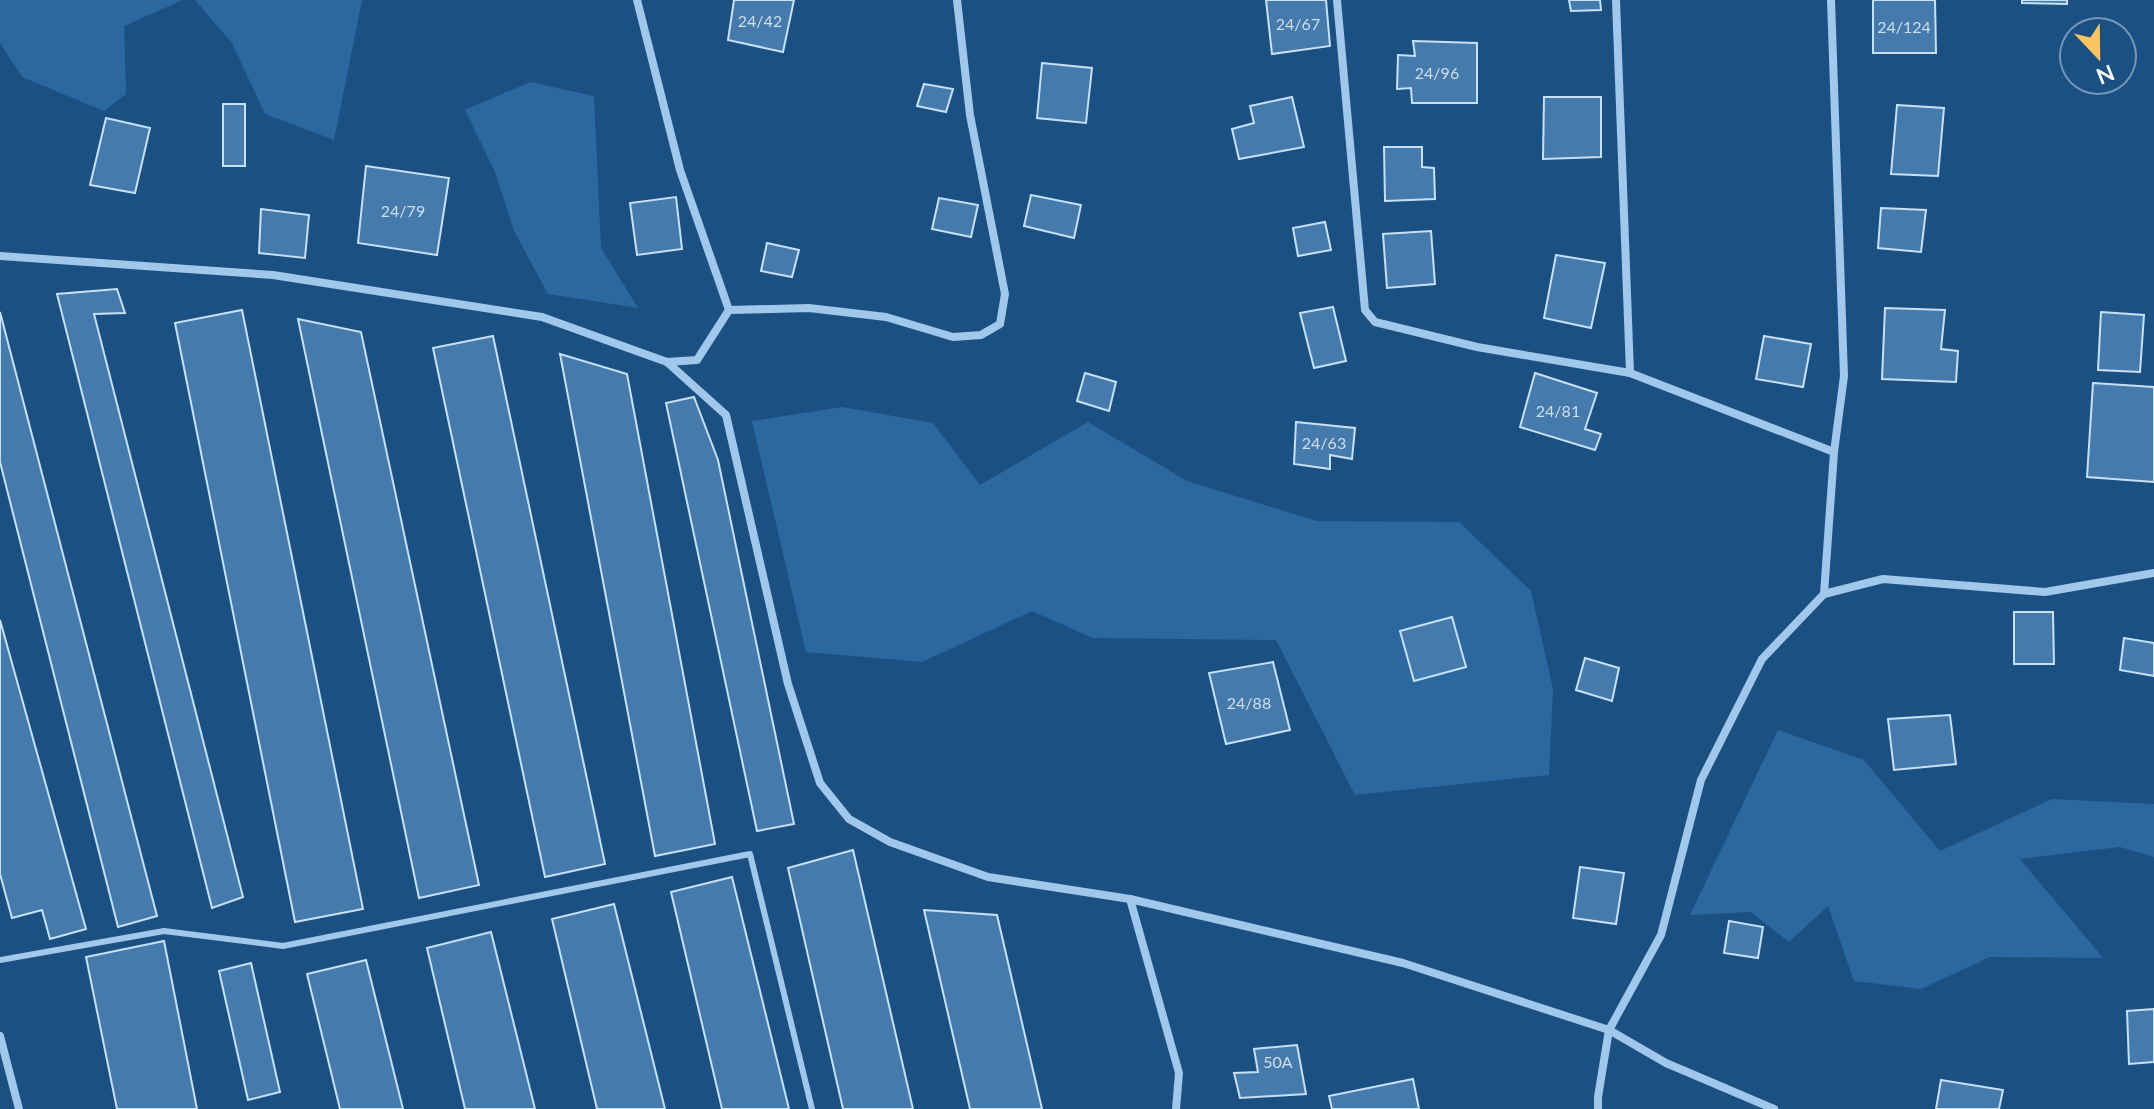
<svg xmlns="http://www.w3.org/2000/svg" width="2154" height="1109" viewBox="0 0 2154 1109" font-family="Lato,sans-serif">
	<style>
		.green { fill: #2b68a0 }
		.building { fill: #447aac; stroke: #c6e0f8; stroke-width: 2 }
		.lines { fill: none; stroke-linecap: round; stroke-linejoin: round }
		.service { stroke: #a1c7eb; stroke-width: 6 }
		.minor { stroke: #a1c7eb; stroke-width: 8 }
		.labels { text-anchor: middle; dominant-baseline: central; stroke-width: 6; stroke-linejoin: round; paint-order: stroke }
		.number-label { font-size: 16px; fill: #d0deea }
	</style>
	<rect width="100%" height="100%" fill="#1b5083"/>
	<g class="green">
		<polygon points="0,0 183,0 124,26 126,94 104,111 22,77 0,43"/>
		<polygon points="195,0 362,0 334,140 265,114 232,43"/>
		<polygon points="530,82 594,96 601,248 638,308 548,294 514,231 495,172 465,110"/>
		<polygon points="842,407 933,423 980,485 1088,422 1187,481 1317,521 1459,522 1531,591 1553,689 1549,775 1355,795 1276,640 1093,638 1032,611 922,662 806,652 752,421"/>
		<polygon points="1778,730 1864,760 1940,851 2052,799 2154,804 2154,857 2120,847 2020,859 2103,958 1990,957 1921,989 1854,981 1828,906 1789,942 1751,912 1690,915"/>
	</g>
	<g class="building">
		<polygon points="734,0 794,0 783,52 728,40"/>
		<polygon points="1266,0 1326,0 1330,46 1272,54"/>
		<polygon points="1569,0 1600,0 1601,10 1571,11"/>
		<polygon points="1873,0 1935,0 1936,53 1873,53"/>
		<polygon points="2022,0 2067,0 2067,4 2022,3"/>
		<polygon points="1413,41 1477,43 1477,103 1412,103 1411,88 1397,89 1398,55 1415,56"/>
		<polygon points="1042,63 1092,68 1086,123 1037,118"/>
		<polygon points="924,84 953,89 946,112 917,106"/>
		<polygon points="1292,97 1304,147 1239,159 1232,129 1254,123 1250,106"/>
		<polygon points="1544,97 1601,97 1601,157 1543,159"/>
		<rect x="223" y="104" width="22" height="62"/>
		<polygon points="1897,105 1944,108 1938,176 1891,174"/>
		<polygon points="106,118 150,128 135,193 90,185"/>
		<polygon points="1384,147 1422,147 1422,167 1434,168 1435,199 1385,201"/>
		<polygon points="366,166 449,178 437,255 358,243"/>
		<polygon points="1031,195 1081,205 1074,238 1024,226"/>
		<polygon points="676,197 682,249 637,255 630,203"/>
		<polygon points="939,198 978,205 971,237 932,229"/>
		<polygon points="1881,208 1926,210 1921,252 1878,248"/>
		<polygon points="261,209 309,215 305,258 259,253"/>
		<polygon points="1325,222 1331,250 1298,256 1293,228"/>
		<polygon points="1431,231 1435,284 1387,288 1383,234"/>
		<polygon points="767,243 799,250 792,277 761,271"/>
		<polygon points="1556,255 1605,263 1591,328 1544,318"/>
		<polygon points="117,289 125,313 94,314 243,897 212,908 57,294"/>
		<polygon points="1333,307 1346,361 1314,368 1300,313"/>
		<polygon points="1885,308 1945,310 1941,349 1958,351 1956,382 1882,379"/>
		<polygon points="242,310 363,909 295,922 175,323"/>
		<polygon points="0,312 157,916 118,927 0,462"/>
		<polygon points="2101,312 2144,315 2140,372 2098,370"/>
		<polygon points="298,319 361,332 479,885 419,898"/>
		<polygon points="493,336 605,864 545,877 433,348"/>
		<polygon points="1764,336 1811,344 1803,387 1756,379"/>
		<polygon points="560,354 627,374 715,844 655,856"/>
		<polygon points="1085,373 1116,382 1109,411 1077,401"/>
		<polygon points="1535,373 1597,393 1585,429 1601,434 1595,450 1520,427"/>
		<polygon points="2093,383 2154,387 2154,482 2087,477"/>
		<polygon points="694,397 718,460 794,824 757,831 666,403"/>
		<polygon points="1296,422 1355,428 1352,459 1330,455 1330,469 1294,464"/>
		<polygon points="2014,612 2053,612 2054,664 2014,664"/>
		<polygon points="1452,617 1466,667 1414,681 1400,631"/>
		<polygon points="0,620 86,929 50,939 42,910 12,918 0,874"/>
		<polygon points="2124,638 2154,643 2154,676 2120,670"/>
		<polygon points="1585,658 1619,668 1612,701 1576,690"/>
		<polygon points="1273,662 1290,730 1226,744 1209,673"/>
		<polygon points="1950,715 1956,764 1894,770 1888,719"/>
		<polygon points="853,850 913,1109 843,1109 788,868"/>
		<polygon points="1580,867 1624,873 1616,924 1573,918"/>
		<polygon points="732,877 789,1109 722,1109 671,892"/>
		<polygon points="614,904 665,1109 597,1109 552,919"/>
		<polygon points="924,910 997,915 1042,1109 970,1109"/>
		<polygon points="1729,921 1763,927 1758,958 1724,953"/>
		<polygon points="491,932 535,1109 465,1109 427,948"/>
		<polygon points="164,941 197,1109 117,1109 86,957"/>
		<polygon points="366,960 403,1109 340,1109 307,974"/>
		<polygon points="251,963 280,1092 248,1100 219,971"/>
		<polygon points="2154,1009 2154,1062 2129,1064 2127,1011"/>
		<polygon points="1297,1045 1306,1094 1240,1098 1234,1073 1258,1072 1254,1049"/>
		<polygon points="1413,1079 1419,1109 1332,1109 1329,1096"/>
		<polygon points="1941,1080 2003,1090 1999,1109 1936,1109"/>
	</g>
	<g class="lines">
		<polyline class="service" points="0,960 164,931 283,946 750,854 812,1109"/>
		<g class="minor">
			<polyline points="637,0 680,170 729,310"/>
			<polyline points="1337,0 1365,310 1375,322 1477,347 1630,373 1834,452 1824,594"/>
			<polyline points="1616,0 1630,373"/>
			<polyline points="1831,0 1844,376 1834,452"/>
			<polyline points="0,256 273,275 542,317 667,362 697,360 729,310 809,308 886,317 953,337 981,335 1000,324 1005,294 970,115 957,0"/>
			<polyline points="667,362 726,415 788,684 820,783 849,819 890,842 988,877 1130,899 1403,963 1609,1030 1661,935 1701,780 1762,659 1824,594 1883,579 2045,592 2154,573"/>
			<polyline points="1130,899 1179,1073 1176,1109"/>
			<polyline points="0,1036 19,1109"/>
			<polyline points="1598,1109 1598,1097 1609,1030 1666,1063 1774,1109"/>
		</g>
	</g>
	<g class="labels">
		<g class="number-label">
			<text x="760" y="20">24/42</text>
			<text x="1298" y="23">24/67</text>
			<text x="1904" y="26">24/124</text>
			<text x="1437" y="72">24/96</text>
			<text x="403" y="210">24/79</text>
			<text x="1558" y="410">24/81</text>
			<text x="1324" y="442">24/63</text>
			<text x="1249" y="702">24/88</text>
			<text x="1278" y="1061">50А</text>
		</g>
	</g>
	<g transform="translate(2098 56) rotate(158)"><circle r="38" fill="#1b5083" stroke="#7696b5" stroke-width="2"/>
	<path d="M0-6L14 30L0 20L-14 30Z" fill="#fcc35e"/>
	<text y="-12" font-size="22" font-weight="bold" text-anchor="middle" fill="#ffffff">N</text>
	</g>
</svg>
